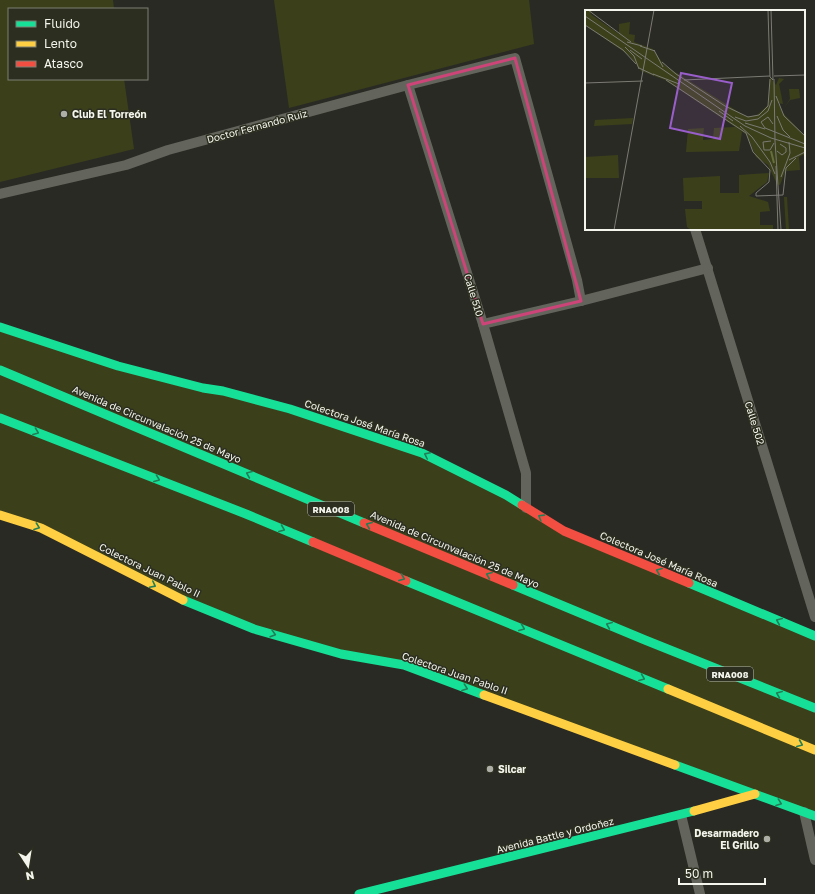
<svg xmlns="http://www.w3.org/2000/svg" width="815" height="894" viewBox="0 0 815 894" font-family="'Golos Text',sans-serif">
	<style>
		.green { fill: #3b401b }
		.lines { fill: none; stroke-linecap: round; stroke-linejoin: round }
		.street { stroke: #63655c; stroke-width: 10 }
		.fast { stroke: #16e098; stroke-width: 9 }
		.slow { stroke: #ffcf43; stroke-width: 9 }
		.jam { stroke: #f24e42; stroke-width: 9 }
		.oneway { stroke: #227e56 }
		.marked { fill: none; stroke: #cc4478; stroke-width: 3; stroke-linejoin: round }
		.poi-dot { fill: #adaea6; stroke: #2c2e20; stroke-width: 1.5 }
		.labels { text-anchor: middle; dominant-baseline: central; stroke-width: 3; stroke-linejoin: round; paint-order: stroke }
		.shield { fill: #2c2e20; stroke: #b8b9af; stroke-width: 1 }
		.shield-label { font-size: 9px; font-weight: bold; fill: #f4f5ec }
		.poi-label { font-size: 10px; font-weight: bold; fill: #f4f5ec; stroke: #2c2e20; text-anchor: start }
		.street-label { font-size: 10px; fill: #f4f5ec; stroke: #2c2e20 }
		.inset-river { fill: none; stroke: #676e3d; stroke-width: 2 }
		.inset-road { fill: none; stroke: #7b7b74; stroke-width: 1 }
		.view { fill: #995eca; fill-opacity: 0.15; stroke: #995eca; stroke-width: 2 }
		.inset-edge { fill: none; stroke: #f4f5ec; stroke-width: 2 }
	</style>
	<rect width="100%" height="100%" fill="#2a2a24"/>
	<g class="green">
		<polygon points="0,0 113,0 114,9 9,9 9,79 124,79 134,149 0,182"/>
		<polygon points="274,0 529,0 534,44 289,108"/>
		<polygon points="0,327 422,453 564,531 815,636 815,816 404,665 254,629 0,515"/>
	</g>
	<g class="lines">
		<g class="street">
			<polyline points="408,85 483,324 526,473 526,508"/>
			<polyline points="0,194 126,165 168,150 408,85 515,58 577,280 581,301"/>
			<polyline points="695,229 815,617"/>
			<polyline points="483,324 581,301 708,268"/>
			<polyline points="804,812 815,860"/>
			<polyline points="681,815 700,894"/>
		</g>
		<g class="fast">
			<polyline points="0,327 118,366 203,388 223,391 290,409 422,453 506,495 522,505"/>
			<polyline points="0,370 364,523"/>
			<polyline points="0,418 246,514 313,542"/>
			<polyline points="406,581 668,689"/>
			<polyline points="689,583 815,636"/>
			<polyline points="513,585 645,640 815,708"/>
			<polyline points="183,600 254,629 341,654 404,665 484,695"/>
			<polyline points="675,765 815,816"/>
			<polyline points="359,894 694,811"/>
		</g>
		<g class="slow">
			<polyline points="0,515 41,528 183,600"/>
			<polyline points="668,689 815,750"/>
			<polyline points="484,695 675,765"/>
			<polyline points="694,811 755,794"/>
		</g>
		<g class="jam">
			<polyline points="522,505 564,531 689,583"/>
			<polyline points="364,523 513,585"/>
			<polyline points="313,542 406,581"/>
		</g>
	</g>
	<defs><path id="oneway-chevron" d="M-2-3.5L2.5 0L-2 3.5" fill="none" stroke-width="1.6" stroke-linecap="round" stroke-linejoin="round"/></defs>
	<g class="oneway">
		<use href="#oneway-chevron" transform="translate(36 432) rotate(21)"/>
		<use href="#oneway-chevron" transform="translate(427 455) rotate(-154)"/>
		<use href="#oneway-chevron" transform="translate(249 474) rotate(-157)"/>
		<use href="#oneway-chevron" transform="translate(157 479) rotate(21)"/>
		<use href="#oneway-chevron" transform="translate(541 517) rotate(-148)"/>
		<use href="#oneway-chevron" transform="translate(369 525) rotate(-157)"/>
		<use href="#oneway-chevron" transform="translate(37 527) rotate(20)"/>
		<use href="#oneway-chevron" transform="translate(282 529) rotate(22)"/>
		<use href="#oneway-chevron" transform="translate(659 571) rotate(-157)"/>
		<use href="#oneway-chevron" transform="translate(489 575) rotate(-157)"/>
		<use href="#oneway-chevron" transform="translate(402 578) rotate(22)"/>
		<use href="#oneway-chevron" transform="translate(153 585) rotate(27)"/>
		<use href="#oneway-chevron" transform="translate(779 621) rotate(-157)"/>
		<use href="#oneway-chevron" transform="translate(609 625) rotate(-157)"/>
		<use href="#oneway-chevron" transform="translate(522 628) rotate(22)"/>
		<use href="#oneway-chevron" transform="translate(273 634) rotate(16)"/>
		<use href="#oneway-chevron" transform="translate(642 678) rotate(22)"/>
		<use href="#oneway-chevron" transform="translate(465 688) rotate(20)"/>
		<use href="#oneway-chevron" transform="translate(779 694) rotate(-158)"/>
		<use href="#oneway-chevron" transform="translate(800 744) rotate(23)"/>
		<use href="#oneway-chevron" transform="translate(779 803) rotate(20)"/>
	</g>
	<path class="marked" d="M 515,58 L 581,301 L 483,324 L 408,85 Z"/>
	<g class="poi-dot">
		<circle cx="64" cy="114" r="4"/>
		<circle cx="490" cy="769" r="4"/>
		<circle cx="767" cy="839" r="4"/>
	</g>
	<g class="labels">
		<g class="shield">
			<rect x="308" y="502" width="46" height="14" rx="3"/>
			<rect x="707" y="667" width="46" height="14" rx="3"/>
		</g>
		<g class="shield-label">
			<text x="331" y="509">RNA008</text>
			<text x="730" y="674">RNA008</text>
		</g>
		<g class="poi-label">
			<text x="72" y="114">Club El Torreón</text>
			<text x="498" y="769">Silcar</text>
			<text x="759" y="833" text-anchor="end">Desarmadero<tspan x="759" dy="12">El Grillo</tspan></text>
		</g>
		<g class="street-label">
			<text transform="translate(257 126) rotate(-15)">Doctor Fernando Ruiz</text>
			<text transform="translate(474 295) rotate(73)">Calle 510</text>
			<text transform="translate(365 423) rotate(19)">Colectora José María Rosa</text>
			<text transform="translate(755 423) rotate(73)">Calle 502</text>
			<text transform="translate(157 424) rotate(23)">Avenida de Circunvalación 25 de Mayo</text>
			<text transform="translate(455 549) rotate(23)">Avenida de Circunvalación 25 de Mayo</text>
			<text transform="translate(659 559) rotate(23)">Colectora José María Rosa</text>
			<text transform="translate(150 570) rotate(26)">Colectora Juan Pablo II</text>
			<text transform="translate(455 673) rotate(19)">Colectora Juan Pablo II</text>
			<text transform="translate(555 835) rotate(-14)">Avenida Battle y Ordoñez</text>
		</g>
	</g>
	<g transform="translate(585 10)">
		<rect width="220" height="220" fill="#2a2a24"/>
		<path d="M 0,0 L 7,1 L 5,3 L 8,6 L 34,24 L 34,14 L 45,12 L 44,24 L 50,25 L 49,32 L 68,39 L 79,55 L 160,106 L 171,106 L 184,94 L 185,67 L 191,75 L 194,68 L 199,69 L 194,74 L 198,94 L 193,93 L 198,103 L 220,126 L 220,144 L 214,147 L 215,160 L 202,161 L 201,159 L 195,175 L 192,174 L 183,155 L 171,147 L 162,125 L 80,70 L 56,61 L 45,46 L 0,15 ZM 204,79 L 214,79 L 215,88 L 205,90 L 199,98 L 205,89 ZM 48,108 L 47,114 L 9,116 L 10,110 ZM 150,117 L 157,122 L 154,141 L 101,142 L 103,119 L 119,118 L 118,130 L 128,129 L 129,118 ZM 33,145 L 34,168 L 0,168 L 0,147 ZM 184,163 L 182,172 L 164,186 L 183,192 L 185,201 L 175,202 L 175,215 L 188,215 L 188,220 L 106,220 L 102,217 L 100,199 L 117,199 L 117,191 L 99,191 L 98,168 L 135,166 L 135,183 L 154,183 L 154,165 ZM 199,187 L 202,187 L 204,220 L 201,220 Z" fill="#3b401b"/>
		<path class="inset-river" d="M 186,141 L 189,153"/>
		<path class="inset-road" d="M 3,0 L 46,32M 183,0 L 185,67 L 188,70 L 186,0M 0,6 L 160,116 L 186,128 L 220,138M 0,15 L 38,40 L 51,54M 42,32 L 57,36M 55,36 L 70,41M 40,37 L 49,46 L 54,59M 45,40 L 57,49M 69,40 L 78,57M 77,52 L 91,64 L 140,96 L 163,107 L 174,105 L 183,96 L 185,69M 54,58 L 69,65M 68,64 L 94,74M 189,66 L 220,65M 189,69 L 190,131 L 196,220M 81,70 L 161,123 L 168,142 L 185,160 L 184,172 L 171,183 L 171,186 L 198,185 L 201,158 L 211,148M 99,70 L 185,66M 0,73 L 58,71M 191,86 L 199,106 L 220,126M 134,101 L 148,111M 192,106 L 198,120 L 205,127M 150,107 L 161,111 L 173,109 L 183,101 L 187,90M 160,113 L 180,119M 188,114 L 183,107 L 176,112 L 180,118 L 220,134M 155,116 L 167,127 L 185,152 L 190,164M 186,131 L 178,132 L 179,140 L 185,140 L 189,133M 192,141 L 197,145 L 201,142 L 201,138 L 195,134M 204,150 L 220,142M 191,156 L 193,220M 196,167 L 205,143 L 204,132M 29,220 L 69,0"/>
		<path class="view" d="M 96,63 L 147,73 L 135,129 L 85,118 Z"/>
		<rect width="220" height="220" class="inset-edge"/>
	</g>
	<rect x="8" y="8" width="140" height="72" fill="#2c2e20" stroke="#7c7e72"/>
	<rect x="16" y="21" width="20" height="6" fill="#16e098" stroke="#7c7e72"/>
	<text x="44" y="28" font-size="12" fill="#f4f5ec">Fluido</text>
	<rect x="16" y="41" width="20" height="6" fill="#ffcf43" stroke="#7c7e72"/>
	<text x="44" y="48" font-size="12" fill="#f4f5ec">Lento</text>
	<rect x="16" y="61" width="20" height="6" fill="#f24e42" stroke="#7c7e72"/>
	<text x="44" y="68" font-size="12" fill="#f4f5ec">Atasco</text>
	<g transform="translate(28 866) rotate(168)" stroke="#2c2e20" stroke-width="3" paint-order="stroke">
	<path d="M0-3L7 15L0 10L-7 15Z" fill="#f4f5ec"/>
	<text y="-6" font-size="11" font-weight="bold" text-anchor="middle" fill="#f4f5ec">N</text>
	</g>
	<path d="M679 878v6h86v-6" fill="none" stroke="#f4f5ec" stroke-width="2"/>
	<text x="685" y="878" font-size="12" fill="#f4f5ec" stroke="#2c2e20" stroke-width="3" paint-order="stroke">50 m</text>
</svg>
